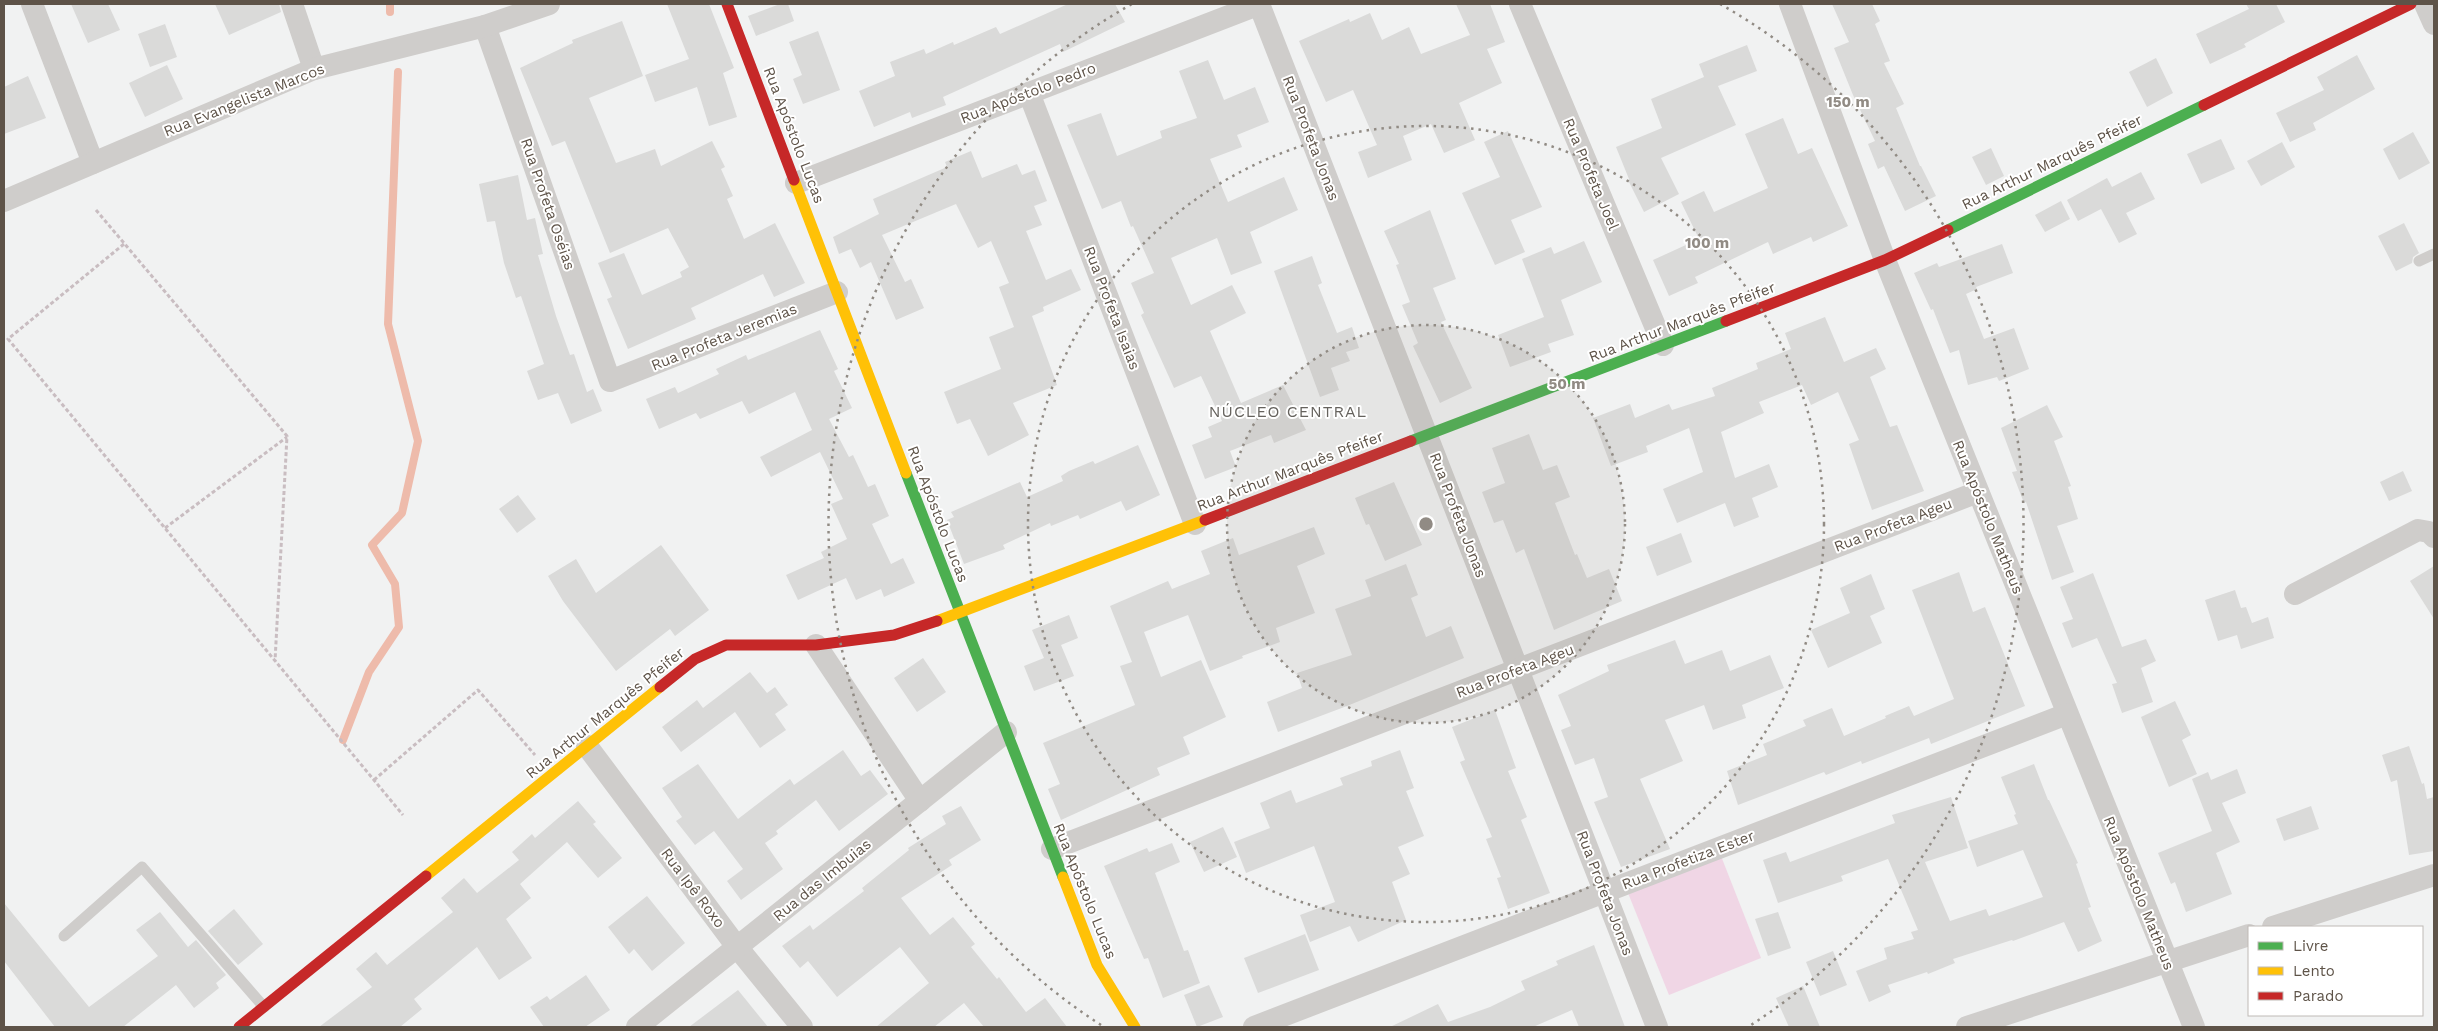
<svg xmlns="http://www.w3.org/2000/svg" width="2438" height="1031" viewBox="0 0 2438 1031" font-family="'Work Sans',sans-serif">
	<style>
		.green { fill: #f0d6e5 }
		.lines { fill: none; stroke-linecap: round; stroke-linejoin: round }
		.stream { stroke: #eebbab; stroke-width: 8 }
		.building { fill: #dadad9 }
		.path { stroke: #c9bdc1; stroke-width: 3; stroke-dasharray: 4 2.5; stroke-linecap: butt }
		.lane { stroke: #cfcdcb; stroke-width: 11 }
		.street { stroke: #cfcdcb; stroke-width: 22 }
		.fast { stroke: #4caf50; stroke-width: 11 }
		.slow { stroke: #ffc107; stroke-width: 11 }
		.jam { stroke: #c62828; stroke-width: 11 }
		.ring { fill: none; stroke: #918b84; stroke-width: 2.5; stroke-dasharray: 2.5 5 }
		.labels { text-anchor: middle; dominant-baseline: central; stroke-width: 4; stroke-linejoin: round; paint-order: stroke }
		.street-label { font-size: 15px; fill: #5e5348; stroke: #fff }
		.neighbourhood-label { font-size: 16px; letter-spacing: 1px; fill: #65625d; stroke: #fff }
		.centre { fill: #918b84; stroke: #fff; stroke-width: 2.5 }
		.ring-label { font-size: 15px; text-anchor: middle; font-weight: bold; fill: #918b84; stroke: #fff; stroke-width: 4; stroke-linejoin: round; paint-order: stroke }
	</style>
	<rect width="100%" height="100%" fill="#f1f2f2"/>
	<polygon class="green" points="1721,856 1761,958 1669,995 1628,893"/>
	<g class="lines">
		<g class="stream">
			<polyline points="390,4 390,12"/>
			<polyline points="343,740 369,672 399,627 395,584 372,545 402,513 418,441 388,324 398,72"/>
		</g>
	</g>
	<g class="building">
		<polygon points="71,4 108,4 120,30 88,43"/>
		<polygon points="215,4 279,4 281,12 229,35"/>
		<polygon points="667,4 709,4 734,68 723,73 737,117 709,126 697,87 655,102 645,75 689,59"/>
		<polygon points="780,4 788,4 794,21 756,36 748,16"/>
		<polygon points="1068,4 1115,4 1125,22 1063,52 1060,44 943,97 946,105 912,118 910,112 874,127 859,91 895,76 890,62 924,49 926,54 953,42 954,45 996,27 1000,34"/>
		<polygon points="1456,4 1490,4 1505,42 1487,49 1502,83 1459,103 1475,140 1444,153 1431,124 1403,136 1412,160 1368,178 1358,152 1377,145 1353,90 1326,102 1299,41 1349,19 1350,22 1370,13 1382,40 1409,27 1421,54 1470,35"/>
		<polygon points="1832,4 1872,4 1880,21 1875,24 1890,61 1884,63 1904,104 1896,108 1920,166 1921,166 1936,196 1905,211 1884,166 1878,169 1868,144 1875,141 1853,95 1834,48 1849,42"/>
		<polygon points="2246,4 2276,4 2285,22 2244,44 2246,47 2210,64 2196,34 2249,9"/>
		<polygon points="622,21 643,76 589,98 616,163 655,149 661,166 712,141 725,167 721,169 733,196 727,199 744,239 775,223 805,283 774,297 763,274 691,308 696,319 628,349 607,299 612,297 598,263 624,253 642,295 682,277 680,272 689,267 668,228 610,253 565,141 552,146 520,68 573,43 572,40"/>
		<polygon points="165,24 177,57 150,67 138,34"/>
		<polygon points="818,31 840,90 803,104 793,79 802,75 789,42"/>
		<polygon points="1747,45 1757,71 1718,86 1736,125 1661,158 1679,194 1644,212 1628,180 1629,179 1616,147 1662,128 1651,99 1704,77 1699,64"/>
		<polygon points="2357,55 2375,89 2313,123 2316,130 2290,142 2276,113 2324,90 2317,77"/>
		<polygon points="2156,58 2173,93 2147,107 2129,72"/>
		<polygon points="1208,60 1224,100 1255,87 1269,122 1237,135 1242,147 1210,159 1228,202 1284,177 1298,210 1250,232 1262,263 1231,275 1217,238 1171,258 1191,305 1232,285 1246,313 1210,331 1241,403 1283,385 1306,430 1274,443 1271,435 1230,451 1236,467 1205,479 1192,445 1212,437 1208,427 1222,421 1201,376 1174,388 1141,315 1144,313 1131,283 1154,273 1133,226 1131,227 1121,201 1102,209 1067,125 1101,113 1117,156 1162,138 1160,131 1197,118 1179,71"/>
		<polygon points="167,65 183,99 145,117 129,83"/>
		<polygon points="28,76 46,118 4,134 4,87"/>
		<polygon points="1783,118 1798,154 1812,148 1848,226 1813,242 1811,237 1773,254 1768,242 1695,277 1698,283 1669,296 1653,260 1699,239 1681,202 1704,191 1714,212 1768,188 1745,134"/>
		<polygon points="1508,131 1542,207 1511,220 1525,252 1495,265 1462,193 1500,177 1484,142"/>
		<polygon points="2413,132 2430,163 2399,180 2383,149"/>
		<polygon points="2221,139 2235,169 2201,184 2187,154"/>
		<polygon points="2282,142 2295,167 2261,186 2247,161"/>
		<polygon points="1991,148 2004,176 1986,185 1972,157"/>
		<polygon points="971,151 982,178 1017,164 1022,175 1035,170 1047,201 1034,206 1042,225 1026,231 1046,280 1071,269 1081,290 1043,307 1044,311 1032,316 1057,385 1013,403 1029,435 988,456 970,419 957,424 944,392 1001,369 989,337 1014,327 999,287 1009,283 991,241 978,248 956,204 882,235 905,282 911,279 924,308 896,320 871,262 860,268 851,249 839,254 833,237 879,214 873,199 947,167 945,162"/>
		<polygon points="2141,172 2155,199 2126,213 2137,234 2119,243 2101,209 2078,221 2067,200 2107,178 2112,187"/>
		<polygon points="518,175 527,220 535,218 543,254 538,255 556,316 570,355 574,354 587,392 593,389 602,411 571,424 558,393 538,400 527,371 544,364 521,296 516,298 504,263 495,221 487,222 479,184"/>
		<polygon points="2061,201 2070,219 2045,232 2035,215"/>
		<polygon points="1430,210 1456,279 1433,288 1446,320 1441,322 1472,388 1440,403 1413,346 1418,343 1402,305 1410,302 1396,265 1399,264 1384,231"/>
		<polygon points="2404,223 2419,253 2413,257 2412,263 2396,271 2378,236"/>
		<polygon points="1584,241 1602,282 1561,300 1574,335 1548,344 1551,352 1510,367 1498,335 1544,317 1522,259 1551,247 1554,254"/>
		<polygon points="2002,244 2013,273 1976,287 1977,289 1966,294 1984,339 2014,328 2029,369 1999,381 1997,377 1968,385 1959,350 1950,353 1933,309 1931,310 1914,273 1937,263 1939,267"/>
		<polygon points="1312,256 1322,283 1318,285 1337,333 1352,327 1359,348 1346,352 1350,361 1331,368 1339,390 1320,397 1274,271"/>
		<polygon points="1825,317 1844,362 1876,348 1886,369 1870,377 1890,427 1897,425 1924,491 1872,510 1849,444 1859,440 1838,392 1811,405 1802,385 1759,402 1764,413 1721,432 1735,478 1769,464 1778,487 1752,498 1759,517 1734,527 1725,503 1677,523 1663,489 1703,472 1689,428 1646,446 1648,452 1611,466 1593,418 1630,404 1635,418 1669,404 1672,410 1715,396 1712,388 1758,369 1756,363 1791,349 1785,333"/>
		<polygon points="820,330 838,369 834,371 852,408 829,419 849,457 853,455 868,487 875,484 889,516 872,524 891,564 903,558 915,583 884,597 881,589 856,600 846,578 798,600 786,575 824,558 821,552 847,539 831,504 843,499 820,452 771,477 760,457 812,430 795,392 749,414 742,401 700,419 696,413 659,429 646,399 675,387 678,393 719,374 716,369 746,355 748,360"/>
		<polygon points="2047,405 2063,437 2054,441 2071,486 2068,487 2078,519 2057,526 2074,572 2052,580 2026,502 2024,503 2012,472 2017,471 2001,428"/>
		<polygon points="1529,434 1543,470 1557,465 1570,497 1555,503 1575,555 1577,554 1587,578 1609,569 1622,601 1554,630 1524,549 1516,553 1503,520 1494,523 1482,492 1505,483 1492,448"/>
		<polygon points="1138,445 1160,495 1126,511 1121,501 1080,519 1078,515 1051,526 1050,523 1003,545 1005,549 964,564 947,520 954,517 951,512 1020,482 1027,497 1063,481 1061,476 1069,471 1093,461 1095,464"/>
		<polygon points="2403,471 2412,491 2389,501 2380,482"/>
		<polygon points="1394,482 1422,545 1385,561 1369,524 1366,525 1355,498"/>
		<polygon points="518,495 536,519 517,533 499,509"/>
		<polygon points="1314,527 1325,554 1297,566 1315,613 1276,628 1280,642 1242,656 1243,658 1210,671 1188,615 1144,632 1161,677 1201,660 1226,717 1183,737 1190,754 1157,768 1160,775 1061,820 1048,789 1060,784 1043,743 1135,705 1120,666 1132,662 1110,606 1168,581 1172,589 1210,574 1201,551 1233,538 1239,555"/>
		<polygon points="1681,533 1692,562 1657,576 1646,547"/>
		<polygon points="661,545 709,610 675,636 670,629 616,671 563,601 548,576 576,559 596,593"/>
		<polygon points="1406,564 1418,595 1411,598 1426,637 1451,626 1464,658 1347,706 1278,732 1267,702 1302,688 1297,673 1352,655 1335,609 1371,596 1365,580"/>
		<polygon points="2434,566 2434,619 2410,581"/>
		<polygon points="1959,572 1973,612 1985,607 2025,706 1931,744 1929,738 1862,764 1861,761 1826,775 1824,772 1738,805 1727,771 1767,755 1763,744 1806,726 1803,720 1832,708 1844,736 1886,718 1885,716 1909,706 1914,716 1954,699 1912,590"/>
		<polygon points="2093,573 2122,647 2146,639 2156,661 2141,668 2153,702 2122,713 2112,684 2117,683 2097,638 2072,648 2062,623 2073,619 2060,587"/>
		<polygon points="1871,574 1885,609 1870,616 1882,643 1828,668 1811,630 1850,613 1840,588"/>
		<polygon points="2235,590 2241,608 2246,607 2252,623 2268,617 2274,638 2241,649 2237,635 2218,641 2205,600"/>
		<polygon points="1069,615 1078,638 1061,645 1074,676 1034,691 1024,666 1044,658 1032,630"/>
		<polygon points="1675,640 1685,664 1722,650 1730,671 1770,655 1784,688 1742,705 1746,718 1713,730 1704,705 1665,720 1683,761 1640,779 1670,849 1621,867 1594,802 1608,797 1594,758 1575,765 1561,730 1571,726 1558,695 1609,671 1607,665"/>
		<polygon points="923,658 946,692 917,712 894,678"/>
		<polygon points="750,672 767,693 775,687 788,705 775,714 786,730 760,748 735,712 681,752 662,727 697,700 703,708"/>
		<polygon points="2175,701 2191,735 2182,740 2197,774 2169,787 2141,717"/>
		<polygon points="1495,710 1516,768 1508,771 1527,817 1521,820 1550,893 1508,909 1497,878 1501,877 1486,839 1492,837 1460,762 1465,760 1452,727"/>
		<polygon points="2409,746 2422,784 2424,783 2427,799 2434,797 2434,851 2409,855 2397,780 2391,782 2382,755"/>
		<polygon points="843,750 861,776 870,770 888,794 839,831 816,800 776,831 778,834 765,843 783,869 741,900 727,881 743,869 714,831 695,845 676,821 682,817 662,788 698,764 738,819 790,779 794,785"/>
		<polygon points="1400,750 1414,788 1406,791 1424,836 1398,847 1410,874 1392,882 1406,920 1358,942 1350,926 1310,942 1300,915 1335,902 1314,846 1246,873 1234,842 1270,828 1260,803 1291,790 1296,803 1343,785 1340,778 1372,766 1371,761"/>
		<polygon points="2034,764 2048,800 2049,800 2078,863 2076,864 2091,907 2088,908 2102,941 2078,952 2064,922 2013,941 2012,940 1953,959 1955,963 1928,974 1927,972 1888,985 1891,992 1869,1002 1856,971 1887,959 1884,948 1914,939 1911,932 1918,930 1888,859 1841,876 1843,881 1778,903 1763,860 1786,852 1790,862 1895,823 1892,815 1951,797 1968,848 1925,862 1950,921 1986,909 1989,916 2043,897 2023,850 1977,867 1968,841 2018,824 2014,815 2016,814 2001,777"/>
		<polygon points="2237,769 2246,793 2222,803 2240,842 2216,853 2232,894 2186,912 2175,882 2171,884 2158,853 2212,831 2192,779 2208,772 2211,780"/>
		<polygon points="578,801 596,822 593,824 622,858 598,878 567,842 520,884 531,898 506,919 532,958 499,980 477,947 414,999 422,1009 400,1027 319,1027 372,987 356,969 376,952 387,965 453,912 441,898 464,878 477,893 519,860 512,852 532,834 535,838"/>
		<polygon points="961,806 981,840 949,860 952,865 901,898 930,935 953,917 975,944 971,947 997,979 999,977 1026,1012 1045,998 1067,1027 984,1027 964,1003 934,1027 876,1027 929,983 900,947 837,997 808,961 800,968 782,946 810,925 813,930 864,891 862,888 909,850 908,848 946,824 942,816"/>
		<polygon points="2311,806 2319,829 2284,841 2276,819"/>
		<polygon points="1223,827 1237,857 1204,872 1190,842"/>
		<polygon points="1172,843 1180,862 1155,873 1184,951 1188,950 1200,983 1163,998 1148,958 1144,959 1104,866 1147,848 1149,852"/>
		<polygon points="647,896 685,943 652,971 634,949 629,954 608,927"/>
		<polygon points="4,903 89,1007 158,956 136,930 160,912 188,947 196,940 226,975 216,983 219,988 194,1008 176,985 123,1027 55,1027 4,961"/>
		<polygon points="234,909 263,944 238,965 208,931"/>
		<polygon points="1778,912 1791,948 1768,956 1755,919"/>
		<polygon points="1305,934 1319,970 1258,993 1244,958"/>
		<polygon points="1594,945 1625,1027 1579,1027 1572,1010 1533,1027 1390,1027 1438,1004 1448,1022 1490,1007 1525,990 1521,981 1558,965 1556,961"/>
		<polygon points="1833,951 1847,985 1820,996 1806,962"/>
		<polygon points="586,975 610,1010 585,1027 544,1027 530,1007 547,996 550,1000"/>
		<polygon points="1209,985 1223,1017 1197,1027 1184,995"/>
		<polygon points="1803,986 1820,1027 1789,1027 1776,998"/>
		<polygon points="738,990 768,1027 689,1027"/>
	</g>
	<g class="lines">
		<g class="path">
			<polyline points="96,210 287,436 275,661"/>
			<polyline points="124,244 8,339 403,815"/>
			<polyline points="165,528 287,437"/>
			<polyline points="374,780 478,690 535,755"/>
		</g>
		<g class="lane">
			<polyline points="2419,261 2434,254"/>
			<polyline points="64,936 142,867 264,1007"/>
		</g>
		<g class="street">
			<polyline points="32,4 93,163"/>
			<polyline points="292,4 314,69"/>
			<polyline points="1259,4 1657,1027"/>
			<polyline points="1520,4 1663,345"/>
			<polyline points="1790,4 1885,260 2194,1027"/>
			<polyline points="2425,4 2434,24"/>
			<polyline points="485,26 610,381 837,292"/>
			<polyline points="1029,93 1195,524"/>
			<polyline points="796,183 1260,4"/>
			<polyline points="4,201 314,69 485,26 549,4"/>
			<polyline points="2295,594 2418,530 2429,532 2434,537"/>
			<polyline points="816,645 920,801"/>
			<polyline points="587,746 737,947 802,1027"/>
			<polyline points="1052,849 1978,492"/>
			<polyline points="2273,927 2434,875"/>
			<polyline points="637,1027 1006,732"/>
			<polyline points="1254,1027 2067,714"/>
			<polyline points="1967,1027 2249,935"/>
		</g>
		<g class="fast">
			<polyline points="1948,230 2204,105"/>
			<polyline points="1411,441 1726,321"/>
			<polyline points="906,473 1063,877"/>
		</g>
		<g class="slow">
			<polyline points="794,180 906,473"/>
			<polyline points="937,621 1205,520"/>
			<polyline points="426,876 660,687"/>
			<polyline points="1063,877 1097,965 1135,1027"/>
		</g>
		<g class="jam">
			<polyline points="727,4 794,180"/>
			<polyline points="2204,105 2411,4"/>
			<polyline points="1726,321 1885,260 1948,230"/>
			<polyline points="1205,520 1411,441"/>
			<polyline points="660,687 695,659 726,645 816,645 894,635 937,621"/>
			<polyline points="239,1027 426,876"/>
		</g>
	</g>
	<circle cx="1426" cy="524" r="199" fill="#918b84" fill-opacity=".12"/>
	<g class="ring">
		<circle cx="1426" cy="524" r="199"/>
		<circle cx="1426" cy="524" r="398"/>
		<path d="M1101 1025A597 597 0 0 1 1132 4M1720 4A597 597 0 0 1 1751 1025"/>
	</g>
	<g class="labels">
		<g class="street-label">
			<text transform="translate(1028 93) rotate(-21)">Rua Apóstolo Pedro</text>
			<text transform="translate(244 100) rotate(-22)">Rua Evangelista Marcos</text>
			<text transform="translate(794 135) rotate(69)">Rua Apóstolo Lucas</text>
			<text transform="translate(1311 138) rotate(69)">Rua Profeta Jonas</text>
			<text transform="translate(2052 162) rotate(-26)">Rua Arthur Marquês Pfeifer</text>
			<text transform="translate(1591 174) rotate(67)">Rua Profeta Joel</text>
			<text transform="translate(548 204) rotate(71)">Rua Profeta Oséias</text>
			<text transform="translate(1112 308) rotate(69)">Rua Profeta Isaias</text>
			<text transform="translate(1682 322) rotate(-21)">Rua Arthur Marquês Pfeifer</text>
			<text transform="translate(724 337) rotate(-22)">Rua Profeta Jeremias</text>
			<text transform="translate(1290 471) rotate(-21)">Rua Arthur Marquês Pfeifer</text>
			<text transform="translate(938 514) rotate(69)">Rua Apóstolo Lucas</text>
			<text transform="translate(1458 515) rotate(69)">Rua Profeta Jonas</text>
			<text transform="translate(1988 517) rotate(68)">Rua Apóstolo Matheus</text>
			<text transform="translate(1893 525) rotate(-21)">Rua Profeta Ageu</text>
			<text transform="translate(1515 671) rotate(-21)">Rua Profeta Ageu</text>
			<text transform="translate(605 713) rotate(-39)">Rua Arthur Marquês Pfeifer</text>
			<text transform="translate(1688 860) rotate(-21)">Rua Profetiza Ester</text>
			<text transform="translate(822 880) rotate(-39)">Rua das Imbuias</text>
			<text transform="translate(693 888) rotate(53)">Rua Ipê Roxo</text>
			<text transform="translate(1085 891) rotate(68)">Rua Apóstolo Lucas</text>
			<text transform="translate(1605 893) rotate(69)">Rua Profeta Jonas</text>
			<text transform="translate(2139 893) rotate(68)">Rua Apóstolo Matheus</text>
		</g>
		<g class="neighbourhood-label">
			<text x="1288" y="411">NÚCLEO CENTRAL</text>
		</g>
	</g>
	<circle cx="1426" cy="524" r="8" class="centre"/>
	<g class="ring-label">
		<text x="1848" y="107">150 m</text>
		<text x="1707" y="248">100 m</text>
		<text x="1567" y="389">50 m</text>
	</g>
	<rect width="2438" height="1031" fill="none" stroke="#5e5348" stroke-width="10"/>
	<rect x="2248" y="926" width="175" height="90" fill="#ffffff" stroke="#bfbab6"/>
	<rect x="2258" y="942" width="25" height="8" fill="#4caf50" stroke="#bfbab6"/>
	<text x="2293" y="951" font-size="15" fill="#5e5348">Livre</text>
	<rect x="2258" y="967" width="25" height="8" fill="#ffc107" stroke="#bfbab6"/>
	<text x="2293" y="976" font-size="15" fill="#5e5348">Lento</text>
	<rect x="2258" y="992" width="25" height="8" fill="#c62828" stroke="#bfbab6"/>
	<text x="2293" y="1001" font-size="15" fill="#5e5348">Parado</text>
</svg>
